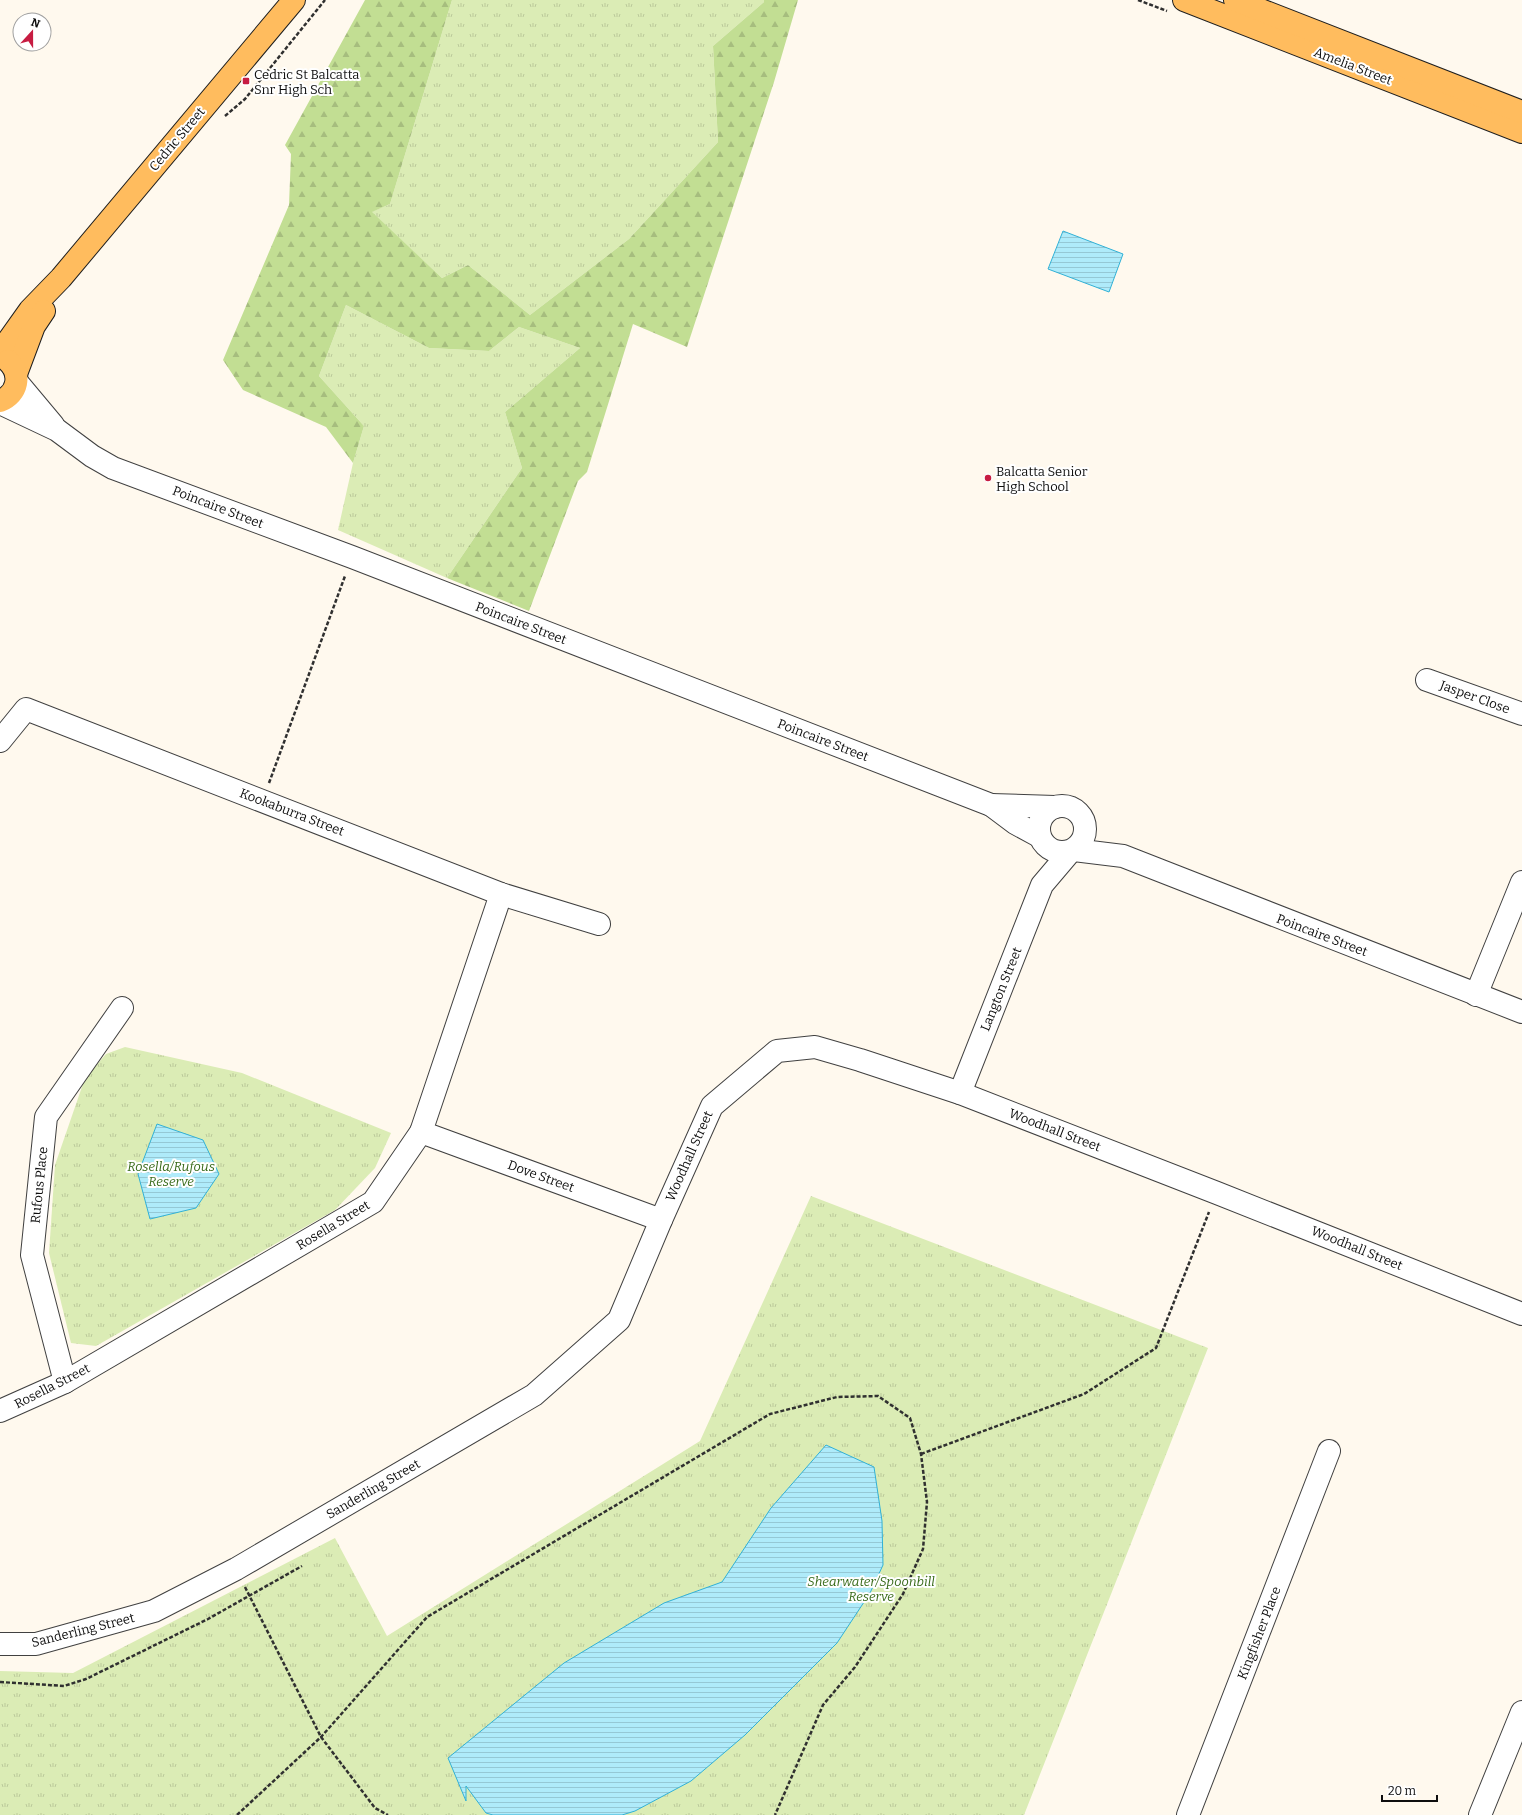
<svg xmlns="http://www.w3.org/2000/svg" width="1522" height="1815" viewBox="0 0 1522 1815" font-family="Bitter,serif">
	<style>
		.grass { fill: url(#grass-tufts) }
		.forest { fill: url(#forest-firs) }
		.water { fill: url(#water-rules); stroke: #31b1d6 }
		.lines { fill: none; stroke-linecap: round; stroke-linejoin: round }
		.minor-casing { stroke: #414141; stroke-width: 24 }
		.major-casing { stroke: #1f1f1f; stroke-width: 24 }
		.path { stroke: #303030; stroke-width: 2.5; stroke-dasharray: 4 2; stroke-linecap: butt }
		.minor { stroke: #fff; stroke-width: 22 }
		.major { stroke: #ffbc5e; stroke-width: 22 }
		.poi-dot { fill: #c71c42; stroke: #fff; stroke-width: 1.5 }
		.labels { text-anchor: middle; dominant-baseline: central; stroke-width: 4; stroke-linejoin: round; paint-order: stroke }
		.street-label { font-size: 13px; fill: #0e0e0e; stroke: #fff }
		.poi-label { font-size: 13px; fill: #0e0e0e; stroke: #fff; text-anchor: start }
		.park-label { font-size: 13px; font-style: italic; fill: #386a19; stroke: #fff }
	</style>
	<defs>
		<pattern id="grass-tufts" width="24" height="20" patternUnits="userSpaceOnUse"><rect width="24" height="20" fill="#dbecb5"/><path d="M3 7l-1-3M5 7V3M7 7l1-3M15 17l-1-3M17 17v-4M19 17l1-3" fill="none" stroke="#bbc99a"/></pattern>
		<pattern id="forest-firs" width="22" height="20" patternUnits="userSpaceOnUse"><rect width="22" height="20" fill="#c2de93"/><path d="M5 1l3.5 6h-7zM16 11l3.5 6h-7z" fill="#a6bd7e"/></pattern>
		<pattern id="water-rules" width="6" height="5" patternUnits="userSpaceOnUse"><rect width="6" height="5" fill="#afebfa"/><path d="M0 2.5h6" fill="none" stroke="#95c8d5"/></pattern>
	</defs>
	<rect width="100%" height="100%" fill="#fff9ee"/>
	<g class="grass">
		<polygon points="452,0 764,0 764,2 713,46 718,142 629,239 530,315 468,265 442,278 371,212 390,204"/>
		<polygon points="346,305 429,348 489,351 519,327 580,348 505,412 522,468 447,578 338,530 353,463 364,426 319,376"/>
		<polygon points="125,1047 242,1073 391,1133 375,1168 335,1210 96,1346 71,1343 49,1253 55,1165 85,1078 106,1054"/>
		<polygon points="811,1196 1208,1348 1024,1815 0,1815 0,1671 73,1673 335,1538 387,1636 700,1441"/>
	</g>
	<polygon class="forest" points="365,0 452,0 390,204 372,212 442,278 468,265 530,315 629,239 718,142 713,46 764,2 764,0 798,0 774,82 687,347 633,324 587,472 578,481 529,611 447,578 522,468 505,412 580,348 519,327 489,351 429,348 346,305 319,376 364,426 353,463 326,427 243,390 223,360 289,205 291,154 285,145"/>
	<g class="water">
		<polygon points="1063,231 1123,254 1109,292 1048,269"/>
		<polygon points="157,1124 203,1140 219,1174 196,1208 150,1219 138,1174"/>
		<polygon points="826,1445 874,1467 882,1521 883,1565 870,1593 837,1643 745,1735 691,1781 635,1811 622,1815 493,1815 486,1813 466,1786 466,1801 448,1758 564,1663 664,1603 722,1582 771,1508"/>
	</g>
	<g class="lines">
		<g class="minor-casing">
			<g id="minor">
				<polyline points="17,382 53,425"/>
				<polyline points="0,403 57,430 92,456 113,468 352,557 991,805 1015,823 1039,836"/>
				<polyline points="1427,680 1522,714"/>
				<polyline points="0,741 26,709 501,894 599,924"/>
				<polyline points="991,805 1055,807"/>
				<circle cx="1062" cy="829" r="23"/>
				<polyline points="1074,850 1123,856 1522,1012"/>
				<polyline points="1476,995 1522,882"/>
				<polyline points="960,1093 1042,885 1070,852"/>
				<polyline points="421,1132 661,1220"/>
				<polyline points="65,1382 32,1255 46,1117 122,1008"/>
				<polyline points="0,1411 65,1382 373,1202 421,1132 501,894"/>
				<polyline points="0,1644 36,1644 154,1611 236,1569 534,1395 619,1320 661,1220 712,1106 777,1051 815,1047 860,1060 960,1093 1217,1193 1522,1314"/>
				<polyline points="1188,1815 1329,1451"/>
				<polyline points="1480,1815 1522,1712"/>
			</g>
		</g>
		<g class="major-casing">
			<g id="major">
				<polyline points="1184,0 1522,132"/>
				<polyline points="1235,0 1522,112"/>
				<polyline points="0,350 8,341 30,310 61,278 294,0"/>
				<polyline points="16,374 34,326 44,311"/>
				<path d="M 0,401 C 18,394 22,374 8,361"/>
			</g>
		</g>
		<g class="path">
			<polyline points="1138,0 1167,11"/>
			<polyline points="225,116 245,99 325,0"/>
			<polyline points="269,783 345,576"/>
			<polyline points="921,1454 1084,1394 1156,1348 1209,1212"/>
			<polyline points="245,1587 321,1737 375,1808 388,1815"/>
			<polyline points="0,1682 64,1686 86,1679 208,1619 302,1566"/>
			<polyline points="237,1815 321,1737 427,1617 770,1414 837,1397 878,1396 910,1418 921,1454 927,1502 923,1549 903,1594 855,1667 823,1705 775,1815"/>
		</g>
		<use href="#minor" class="minor"/>
		<use href="#major" class="major"/>
	</g>
	<g class="poi-dot">
		<rect x="242" y="77" width="8" height="8" rx="2"/>
		<circle cx="988" cy="478" r="4"/>
	</g>
	<g class="labels">
		<g class="street-label">
			<text transform="translate(1353 66) rotate(21)">Amelia Street</text>
			<text transform="translate(177 139) rotate(-50)">Cedric Street</text>
			<text transform="translate(218 507) rotate(21)">Poincaire Street</text>
			<text transform="translate(521 623) rotate(21)">Poincaire Street</text>
			<text transform="translate(1475 697) rotate(20)">Jasper Close</text>
			<text transform="translate(823 740) rotate(21)">Poincaire Street</text>
			<text transform="translate(292 812) rotate(21)">Kookaburra Street</text>
			<text transform="translate(1322 935) rotate(21)">Poincaire Street</text>
			<text transform="translate(1001 989) rotate(-68)">Langton Street</text>
			<text transform="translate(1055 1130) rotate(21)">Woodhall Street</text>
			<text transform="translate(689 1156) rotate(-66)">Woodhall Street</text>
			<text transform="translate(541 1176) rotate(20)">Dove Street</text>
			<text transform="translate(39 1185) rotate(-84)">Rufous Place</text>
			<text transform="translate(333 1225) rotate(-31)">Rosella Street</text>
			<text transform="translate(1357 1248) rotate(22)">Woodhall Street</text>
			<text transform="translate(52 1386) rotate(-27)">Rosella Street</text>
			<text transform="translate(373 1489) rotate(-30)">Sanderling Street</text>
			<text transform="translate(83 1630) rotate(-14)">Sanderling Street</text>
			<text transform="translate(1259 1633) rotate(-69)">Kingfisher Place</text>
		</g>
		<g class="poi-label">
			<text x="254" y="74">Cedric St Balcatta<tspan x="254" dy="15">Snr High Sch</tspan></text>
			<text x="996" y="471">Balcatta Senior<tspan x="996" dy="15">High School</tspan></text>
		</g>
		<g class="park-label">
			<text x="171" y="1166">Rosella/Rufous<tspan x="171" dy="15">Reserve</tspan></text>
			<text x="871" y="1581">Shearwater/Spoonbill<tspan x="871" dy="15">Reserve</tspan></text>
		</g>
	</g>
	<g transform="translate(32 32) rotate(21)"><circle r="19" fill="#ffffff" stroke="#9f9f9f"/>
	<path d="M0-3L7 15L0 10L-7 15Z" fill="#c71c42"/>
	<text y="-6" font-size="11" font-weight="bold" text-anchor="middle" fill="#0e0e0e">N</text>
	</g>
	<path d="M1382 1795v6h55v-6" fill="none" stroke="#0e0e0e" stroke-width="2"/>
	<text x="1388" y="1795" font-size="12" fill="#0e0e0e" stroke="#ffffff" stroke-width="3" paint-order="stroke">20 m</text>
</svg>
